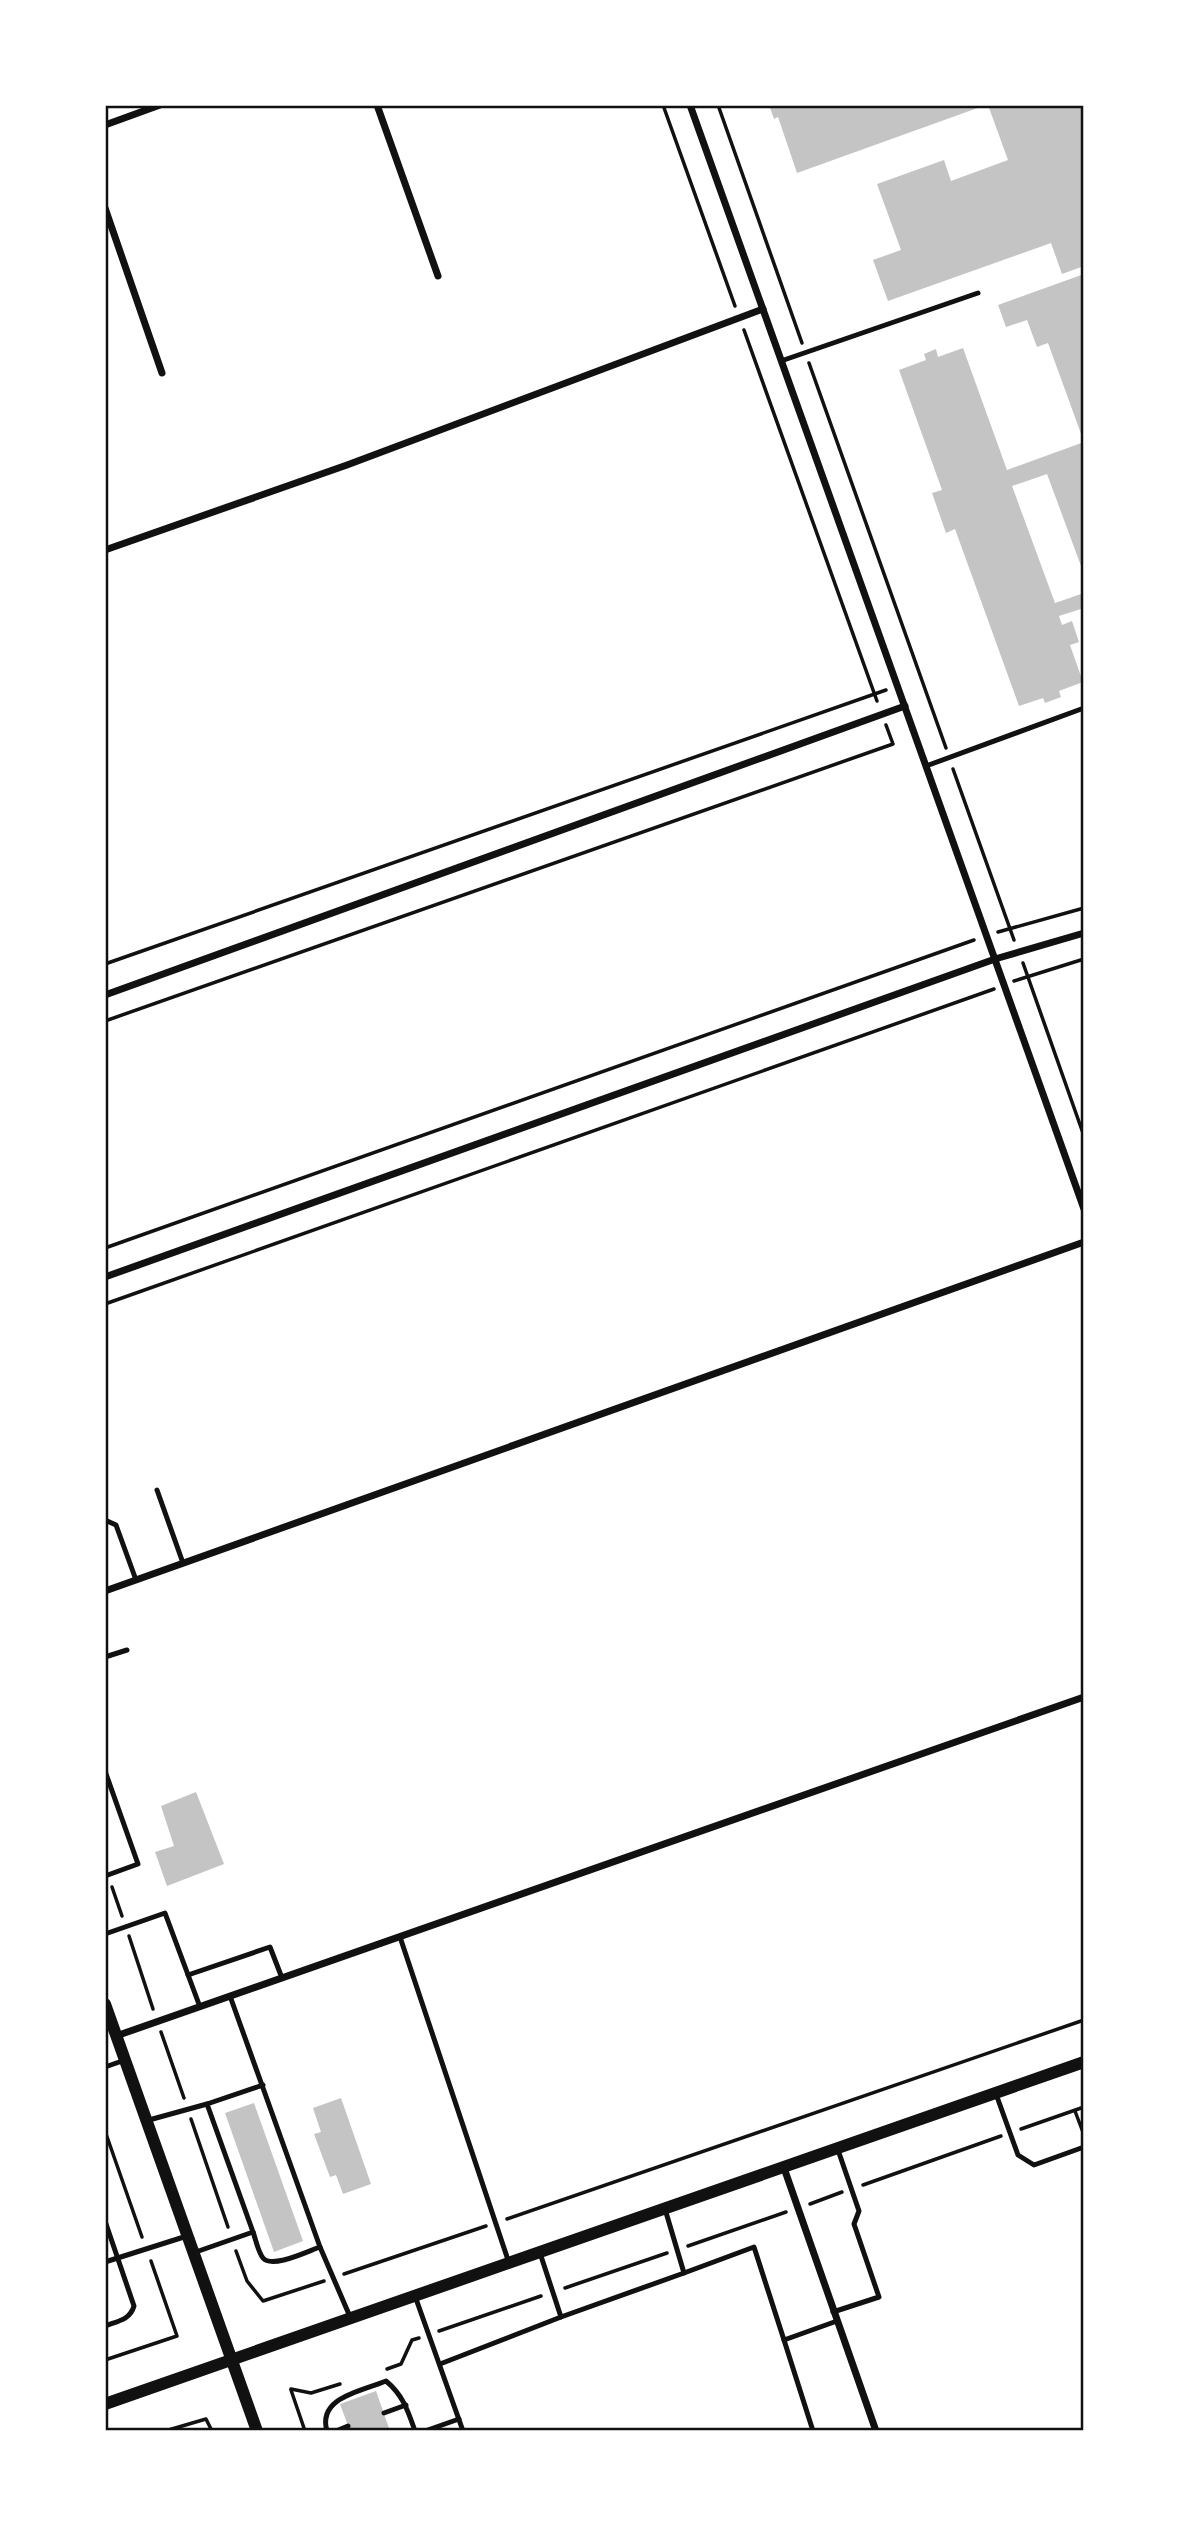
<svg xmlns="http://www.w3.org/2000/svg" width="1189" height="2536" viewBox="0 0 1189 2536" font-family="Jost,sans-serif">
	<style>
		.building { fill: #c4c4c4 }
		.lines { fill: none; stroke-linecap: round; stroke-linejoin: round }
		.path { stroke: #111; stroke-width: 3.5 }
		.service { stroke: #111; stroke-width: 5 }
		.minor { stroke: #111; stroke-width: 7 }
		.tertiary { stroke: #111; stroke-width: 12 }
		.neatline { fill: none; stroke: #111; stroke-width: 2.5 }
	</style>
	<rect width="100%" height="100%" fill="#fff"/>
	<g class="building">
		<polygon points="769,105 986,105 797,173 778,117 774,119"/>
		<polygon points="988,105 1084,105 1084,266 1062,274 1051,243 888,301 873,260 901,250 877,184 944,160 951,181 1008,160"/>
		<polygon points="1084,274 1084,574 1047,474 1012,486 1055,603 1084,593 1084,608 1059,616 1062,625 1072,621 1079,642 1070,645 1083,682 1059,691 1061,697 1045,703 1043,698 1019,706 955,529 946,533 932,493 942,490 899,370 926,360 924,354 936,349 938,357 963,348 1007,470 1084,442 1048,343 1037,347 1027,320 1006,327 998,305"/>
		<polygon points="196,1792 224,1864 167,1886 155,1852 174,1846 161,1806"/>
		<polygon points="341,2098 371,2184 343,2194 336,2175 330,2177 314,2134 321,2132 313,2108"/>
		<polygon points="254,2103 303,2241 274,2252 225,2113"/>
		<polygon points="376,2391 390,2431 350,2431 340,2404"/>
	</g>
	<g class="lines">
		<g class="path">
			<polyline points="663,105 735,306"/>
			<polyline points="718,105 802,343"/>
			<polyline points="744,330 877,701"/>
			<polyline points="809,363 946,748"/>
			<polyline points="953,769 1014,940"/>
			<polyline points="998,932 1084,908"/>
			<polyline points="1023,963 1084,1136"/>
			<polyline points="105,964 886,690"/>
			<polyline points="1014,981 1084,959"/>
			<polyline points="105,1021 893,744 886,725"/>
			<polyline points="105,1248 974,940"/>
			<polyline points="105,1304 994,989"/>
			<polyline points="112,1887 122,1916"/>
			<polyline points="129,1936 153,2009"/>
			<polyline points="161,2032 184,2098"/>
			<polyline points="1075,2111 1084,2135"/>
			<polyline points="191,2119 228,2227"/>
			<polyline points="1021,2129 1084,2107"/>
			<polyline points="105,2131 142,2237"/>
			<polyline points="863,2185 1001,2136"/>
			<polyline points="810,2204 842,2192"/>
			<polyline points="507,2219 1084,2020"/>
			<polyline points="688,2246 786,2212"/>
			<polyline points="236,2251 247,2281 263,2301 324,2281"/>
			<polyline points="344,2274 486,2226"/>
			<polyline points="565,2288 667,2253"/>
			<polyline points="439,2331 541,2296"/>
			<polyline points="105,2360 177,2336 151,2261"/>
			<polyline points="387,2369 401,2364 412,2340 419,2338"/>
			<polyline points="291,2389 311,2393 340,2384"/>
			<polyline points="291,2390 305,2431"/>
			<polyline points="165,2431 206,2419 212,2431"/>
		</g>
		<g class="service">
			<polyline points="781,361 978,293"/>
			<polyline points="926,766 1084,708"/>
			<polyline points="157,1490 183,1563"/>
			<polyline points="105,1520 116,1525 136,1580"/>
			<polyline points="105,1657 127,1650"/>
			<polyline points="105,1771 138,1864 105,1876"/>
			<polyline points="105,1934 165,1913 200,2007"/>
			<polyline points="400,1937 509,2263"/>
			<polyline points="188,1975 270,1947 282,1978"/>
			<polyline points="230,1996 320,2247 351,2319"/>
			<polyline points="105,2067 125,2060"/>
			<polyline points="996,2094 1018,2155 1034,2165 1084,2147"/>
			<polyline points="207,2104 263,2085"/>
			<polyline points="149,2120 207,2104 253,2232 193,2253"/>
			<path d="M 105,2221 L 134,2306 C 130,2320 118,2321 105,2326"/>
			<path d="M 253,2232 C 256,2240 258,2252 263,2258 C 272,2269 308,2251 320,2247"/>
			<polyline points="540,2253 561,2317 684,2273 665,2209"/>
			<polyline points="105,2262 187,2236"/>
			<polyline points="684,2273 754,2247 784,2340 837,2321"/>
			<polyline points="415,2296 463,2431"/>
			<polyline points="833,2312 879,2297 854,2224 859,2211 838,2150"/>
			<polyline points="784,2340 813,2431"/>
			<polyline points="440,2364 561,2317"/>
			<polyline points="384,2413 406,2405"/>
			<path d="M 327,2431 C 317,2397 362,2391 386,2381 C 403,2395 408,2411 415,2431"/>
			<polyline points="336,2431 348,2426"/>
			<polyline points="425,2431 459,2419"/>
		</g>
		<g class="minor">
			<polyline points="377,105 438,276"/>
			<polyline points="690,105 1084,1209"/>
			<polyline points="105,125 160,105"/>
			<polyline points="105,208 162,373"/>
			<polyline points="105,550 347,465 763,309"/>
			<polyline points="105,995 905,706"/>
			<polyline points="105,1277 995,959 1084,933"/>
			<polyline points="105,1591 1084,1242"/>
			<polyline points="116,2036 1084,1697"/>
			<polyline points="784,2168 876,2431"/>
		</g>
		<g class="tertiary">
			<polyline points="105,2004 257,2431"/>
			<polyline points="105,2404 1084,2062"/>
		</g>
	</g>
	<rect width="1189" height="2536" fill="none" stroke="#ffffff" stroke-width="214"/>
	<rect x="107" y="107" width="975" height="2322" class="neatline"/>
</svg>
